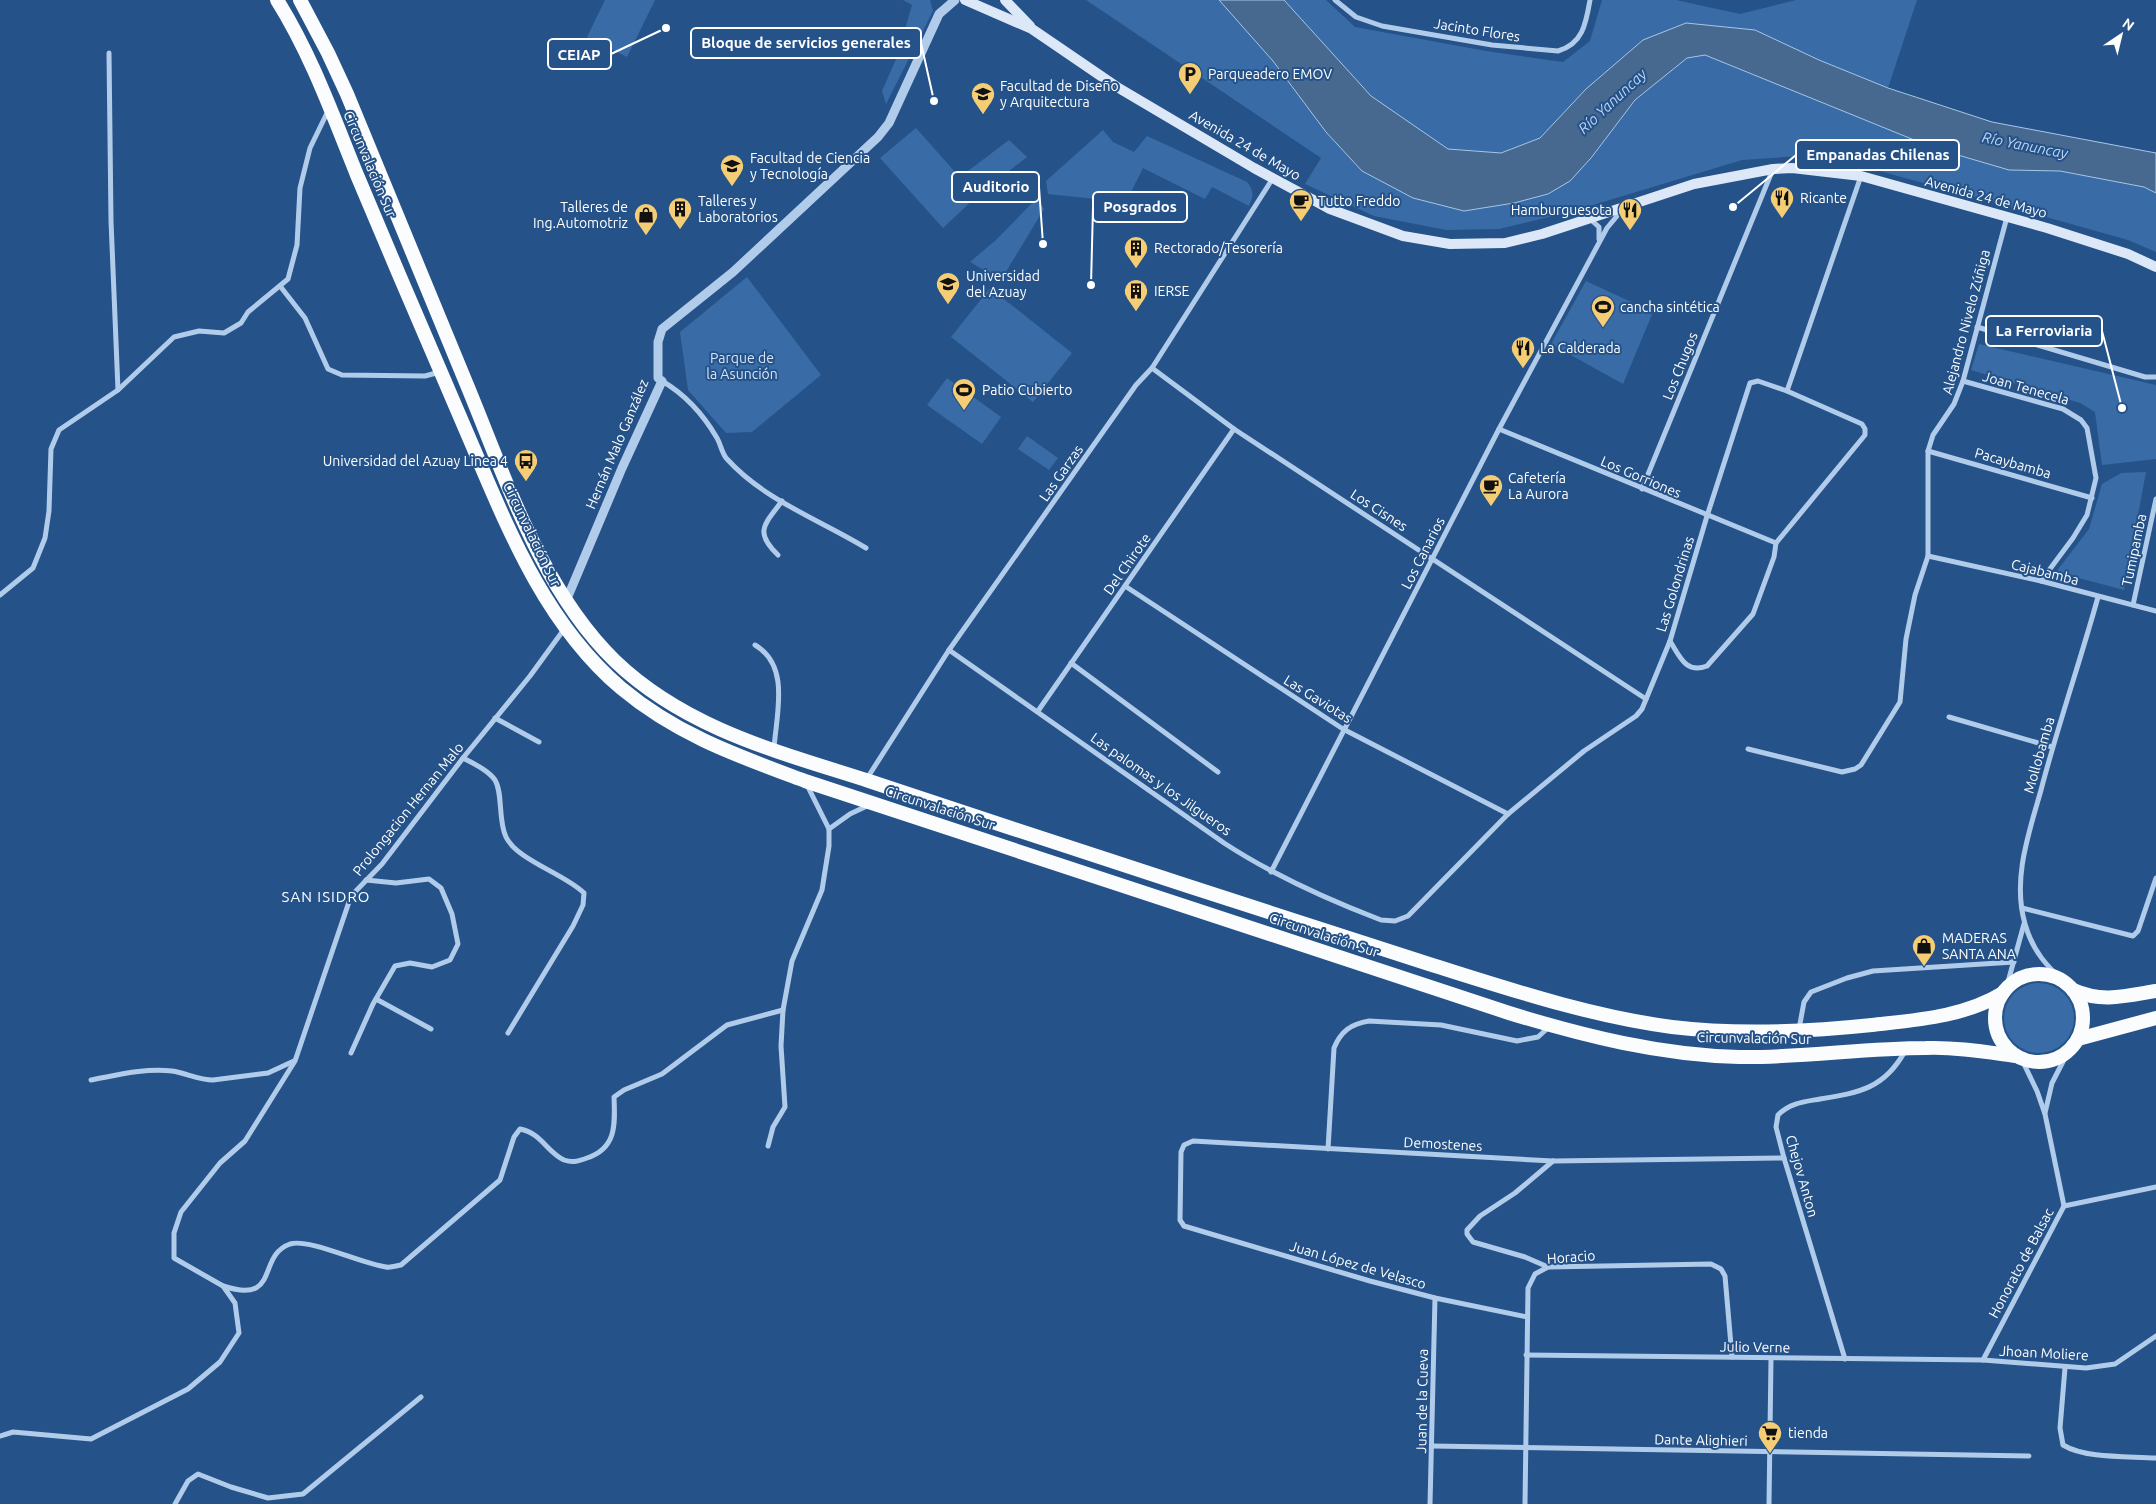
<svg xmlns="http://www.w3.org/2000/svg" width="2156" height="1504" viewBox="0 0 2156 1504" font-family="Ubuntu,sans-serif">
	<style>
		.green { fill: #396ca6 }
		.water { fill: #47688f; stroke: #a5c7ea }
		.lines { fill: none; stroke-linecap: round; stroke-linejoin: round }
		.minor { stroke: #b1ccea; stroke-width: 5 }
		.tertiary { stroke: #b1ccea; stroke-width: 9 }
		.secondary { stroke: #dce8f8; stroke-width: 10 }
		.trunk { stroke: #fafcfe; stroke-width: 14 }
		.labels { text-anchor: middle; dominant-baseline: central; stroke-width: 4; stroke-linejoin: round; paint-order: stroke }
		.street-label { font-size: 14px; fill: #fff; stroke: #245289 }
		.poi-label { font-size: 14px; fill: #fff; stroke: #245289; text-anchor: start }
		.park-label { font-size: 14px; fill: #d5e5f7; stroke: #245289 }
		.water-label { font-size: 15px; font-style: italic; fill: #bdd5f1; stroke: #245289 }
		.neighbourhood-label { font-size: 15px; letter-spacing: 1px; fill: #fff; stroke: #245289 }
		.leader { fill: none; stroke: #fff; stroke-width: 2 }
		.callout-dot { fill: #fff; stroke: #245289; stroke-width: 2 }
		.callout { fill: #245289; stroke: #fff; stroke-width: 2 }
		.callout-label { font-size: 15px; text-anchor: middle; font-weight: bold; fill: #fff }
	</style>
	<rect width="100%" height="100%" fill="#245289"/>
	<g class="green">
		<polygon points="605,0 655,0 627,57 587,37"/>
		<polygon points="903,0 930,0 933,11 886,104 882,91 897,57 912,5"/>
		<polygon points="1086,0 1219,0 1273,61 1326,132 1362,171 1413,198 1464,211 1514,203 1591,158 1635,100 1687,58 1705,55 1934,148 2009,170 2060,171 2144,187 2156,193 2156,252 2128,240 2018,209 1876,170 1800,156 1742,160 1570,212 1499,229 1446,230 1374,216 1305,184 1321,158"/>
		<polygon points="1284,0 1326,0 1355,27 1486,51 1563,62 1590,41 1602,0 1676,0 1740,14 1796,0 1917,0 1888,88 1819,60 1755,30 1586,89 1540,138 1501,153 1448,149 1371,96"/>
		<polygon points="916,128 963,181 960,177 1009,140 1027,157 976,197 943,228 880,158"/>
		<path d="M 1103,130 L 1113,142 L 1134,152 L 1147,136 L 1247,182 C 1254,191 1254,195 1249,206 L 1212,187 L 1205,199 L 1143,168 L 1122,210 L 1095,199 L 1048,194 L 1046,181 Z"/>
		<polygon points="1037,198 1044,209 1001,280 970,262 996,240"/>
		<polygon points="747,277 821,375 752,432 726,433 688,390 680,332"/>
		<polygon points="1586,281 1653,312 1623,384 1551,344"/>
		<polygon points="990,288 1072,353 1033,402 951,337"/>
		<polygon points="1979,344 2156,385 2156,459 2102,465 2095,412 2080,403 1971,370"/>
		<polygon points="947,378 1001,417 982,444 927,405"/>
		<polygon points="1027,436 1058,458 1049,470 1018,449"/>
		<polygon points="2146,472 2124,590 2056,572 2089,529 2102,484 2121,473"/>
		<circle cx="2039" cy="1018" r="35"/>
	</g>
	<polygon class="water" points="1219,0 1284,0 1371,96 1448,149 1501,153 1540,138 1586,89 1643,40 1686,23 1755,30 1819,60 1888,88 1992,122 2156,153 2156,193 2144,187 2060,171 2009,170 1934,148 1705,55 1687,58 1635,100 1591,158 1570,181 1548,194 1514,203 1464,211 1413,198 1362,171 1326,132 1273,61"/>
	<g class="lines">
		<g class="minor">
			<path d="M 1335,0 L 1356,17 L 1382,26 L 1492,45 L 1558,51 C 1583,44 1586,23 1590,0"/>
			<polyline points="109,53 111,221 118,390"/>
			<polyline points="1590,219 1599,227 1599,239"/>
			<polyline points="280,286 305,318 328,369 342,375 425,376 440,372"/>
			<polyline points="1977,327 2145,377 2156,377"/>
			<polyline points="1152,368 1234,429 1646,699"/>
			<path d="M 662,381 C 686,395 703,414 717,438 C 721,445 722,454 727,459 C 764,500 820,520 866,548"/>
			<polyline points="1963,381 2063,409 2081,420 2087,428 2096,478 2087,515 2073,538 2041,581"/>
			<polyline points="1499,429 1776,543"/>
			<polyline points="1928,451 2092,498"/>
			<polyline points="1642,489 1773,169"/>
			<path d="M 778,555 C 754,532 764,525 782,501"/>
			<polyline points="1928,556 2041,581 2156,611"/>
			<polyline points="1125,586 1343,729 1508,814"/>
			<polyline points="0,595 33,568 45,538 49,511 51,449 59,430 118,390 174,337 199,331 224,333 241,323 248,312 288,279 297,245 300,188 310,148 328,111"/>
			<polyline points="2133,605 2156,499"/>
			<path d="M 1670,641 C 1680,657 1686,674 1707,666 L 1753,614 L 1774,557 L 1776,543 L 1865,435 L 1865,429 L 1862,424 L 1787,391"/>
			<path d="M 755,645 C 791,666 776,715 774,749"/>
			<path d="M 949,650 L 1224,843 C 1273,875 1326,899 1381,920 L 1395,921 L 1408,916 L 1508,814 L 1584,751 L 1636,716 L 1642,709 L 1670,641 L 1707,516 L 1750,383 L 1758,381 L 1787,391 L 1861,176"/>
			<polyline points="1071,663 1218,772"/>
			<polyline points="1038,711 1234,429"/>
			<polyline points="1949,717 2052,747"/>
			<polyline points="495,718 539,742"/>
			<polyline points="1748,749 1842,772 1855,769 1861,765 1900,702 1906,639 1915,595 1928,556 1928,451 1933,435 1954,404 1963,381 2007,217"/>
			<path d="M 463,758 C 474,764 488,770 495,780 C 503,793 498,821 506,837 C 517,860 565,874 584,893 L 583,905 L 573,926 L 508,1033"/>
			<polyline points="866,780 949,650 1136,385 1152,368 1273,178"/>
			<polyline points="829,829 850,814 869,805"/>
			<polyline points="1271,872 1499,429 1607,228 1622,210"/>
			<polyline points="2022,908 2133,936 2138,931 2156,878"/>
			<path d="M 2067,985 C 2047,966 2033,952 2025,924 C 2012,879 2029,833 2041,790 C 2058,725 2080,662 2098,597"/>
			<polyline points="2006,989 2024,924"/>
			<polyline points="376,999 431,1029"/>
			<polyline points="1799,1029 1804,1002 1811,992 1847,978 1873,971 2014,962"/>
			<polyline points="351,1053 373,1004 395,966 410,963 432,967 450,960 458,944 452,914 441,888 429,879 396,883 366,880"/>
			<path d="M 91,1080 C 118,1075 144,1068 172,1071 C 186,1073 199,1080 213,1080 L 268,1073 L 294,1061"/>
			<polyline points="2045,1113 2052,1083 2069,1050"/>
			<polyline points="768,1146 773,1127 785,1107 781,1046 783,1010 792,961 822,890 829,846 829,829 806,783"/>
			<path d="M 1328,1149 L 1334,1048 C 1341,1031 1351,1024 1369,1021 L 1441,1025 L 1517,1041 L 1538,1037 L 1549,1027"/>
			<polyline points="2064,1206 2156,1187"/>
			<polyline points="1548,1267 1525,1257 1473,1242 1467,1234 1467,1230 1480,1216 1515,1193 1553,1161"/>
			<path d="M 223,1286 C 281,1305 256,1256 290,1244 C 309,1238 362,1264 386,1267 C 390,1268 396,1266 401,1265 L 500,1180 L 514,1137 L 520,1129 C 541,1133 547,1152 564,1160 C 573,1163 579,1161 587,1158 C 617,1148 615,1124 614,1097 L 624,1090 L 662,1074 L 727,1025 L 783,1010"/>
			<polyline points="1527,1317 1435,1298 1370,1281 1184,1226 1180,1220 1181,1152 1184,1145 1193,1141 1553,1161 1784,1158"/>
			<polyline points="1526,1355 1983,1360 2086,1368 2115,1364 2156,1336"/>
			<path d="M 1845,1359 L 1784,1158 L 1776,1127 L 1778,1115 C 1790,1103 1803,1102 1820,1099 C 1859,1093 1885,1088 1905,1051"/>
			<polyline points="1983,1360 2064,1206 2045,1114 2037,1091 2021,1058"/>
			<path d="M 2065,1368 L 2060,1428 L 2063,1445 C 2086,1459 2129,1456 2156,1458"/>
			<polyline points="0,1436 13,1432 91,1439 188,1389 220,1362 239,1333 235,1303 223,1286 174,1258 174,1233 181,1212 220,1163 245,1141 295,1061 351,896 382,864 463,758 530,676 565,628"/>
			<polyline points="1432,1446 2029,1456"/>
			<polyline points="175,1504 188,1481 198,1474 231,1487 268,1498 303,1494 421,1397"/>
			<polyline points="1430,1504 1435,1298"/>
			<polyline points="1525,1504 1528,1288 1535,1274 1548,1267 1711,1264 1721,1269 1725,1276 1732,1357"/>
			<polyline points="1769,1504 1771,1359"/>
		</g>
		<polyline class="tertiary" points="566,601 622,468 662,381 658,378 658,342 662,329 733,272 878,137 889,123 939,14 955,0"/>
		<g class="secondary">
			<polyline points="965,0 1032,29 1117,87 1254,168 1330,209 1403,236 1450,244 1505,243 1542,234 1694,184 1773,169 1792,168 1861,176 2047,228 2128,254 2156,267"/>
			<polyline points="1005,0 1030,26"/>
		</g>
		<g class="trunk">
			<path d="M 277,0 C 311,54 333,116 357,175 C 395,266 434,356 473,447 C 510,534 547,625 621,688 C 677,735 738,756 805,781 L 1509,1013 C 1584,1036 1660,1055 1739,1057 C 1802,1058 1863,1048 1926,1048 C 1956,1047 1986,1052 2016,1056"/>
			<path d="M 300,0 L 328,53 L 347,94 C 387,191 427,288 467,385 C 506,479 541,589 615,661 C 686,729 779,752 869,781 C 975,816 1082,852 1188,886 C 1268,912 1348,938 1429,964 C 1509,989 1589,1016 1672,1027 C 1739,1035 1805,1032 1872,1025 C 1916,1020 1964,1017 2003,993"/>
			<circle cx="2039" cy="1018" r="44"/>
			<path d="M 2073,990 C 2102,1003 2126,996 2156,991"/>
			<polyline points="2078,1039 2156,1018"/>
		</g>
	</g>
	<defs>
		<g id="parking-pin" transform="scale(1.25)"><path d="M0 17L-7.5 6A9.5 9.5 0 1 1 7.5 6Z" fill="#f4cd74" stroke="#245289"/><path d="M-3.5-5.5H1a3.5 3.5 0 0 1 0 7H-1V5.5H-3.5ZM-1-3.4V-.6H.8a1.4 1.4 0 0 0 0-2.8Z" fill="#111"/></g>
		<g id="university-pin" transform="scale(1.25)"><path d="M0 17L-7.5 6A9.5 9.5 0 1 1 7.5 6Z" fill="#f4cd74" stroke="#245289"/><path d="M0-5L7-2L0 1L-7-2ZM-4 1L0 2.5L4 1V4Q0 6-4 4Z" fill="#111"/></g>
		<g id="restaurant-pin" transform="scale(1.25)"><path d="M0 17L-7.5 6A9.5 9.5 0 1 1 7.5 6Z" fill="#f4cd74" stroke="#245289"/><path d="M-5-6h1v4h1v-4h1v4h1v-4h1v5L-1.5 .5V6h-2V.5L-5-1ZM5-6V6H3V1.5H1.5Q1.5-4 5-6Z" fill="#111"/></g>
		<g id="cafe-pin" transform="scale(1.25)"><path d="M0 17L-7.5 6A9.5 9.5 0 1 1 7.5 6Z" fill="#f4cd74" stroke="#245289"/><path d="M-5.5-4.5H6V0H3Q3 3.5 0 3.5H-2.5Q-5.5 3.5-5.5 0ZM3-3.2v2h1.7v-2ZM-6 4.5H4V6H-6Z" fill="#111"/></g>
		<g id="building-pin" transform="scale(1.25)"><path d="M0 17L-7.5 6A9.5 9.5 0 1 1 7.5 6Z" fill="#f4cd74" stroke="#245289"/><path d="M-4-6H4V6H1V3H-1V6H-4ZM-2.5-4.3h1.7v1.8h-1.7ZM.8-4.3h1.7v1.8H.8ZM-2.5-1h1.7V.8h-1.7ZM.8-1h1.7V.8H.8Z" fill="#111"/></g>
		<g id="shop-pin" transform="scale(1.25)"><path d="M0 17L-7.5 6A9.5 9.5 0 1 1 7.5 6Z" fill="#f4cd74" stroke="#245289"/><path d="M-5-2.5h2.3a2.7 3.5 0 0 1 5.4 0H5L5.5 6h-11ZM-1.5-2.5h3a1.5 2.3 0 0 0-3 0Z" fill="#111"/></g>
		<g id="stadium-pin" transform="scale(1.25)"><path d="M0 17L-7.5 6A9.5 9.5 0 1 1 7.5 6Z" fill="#f4cd74" stroke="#245289"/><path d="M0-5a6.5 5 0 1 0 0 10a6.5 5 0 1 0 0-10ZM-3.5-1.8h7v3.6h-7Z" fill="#111"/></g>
		<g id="bus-pin" transform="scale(1.25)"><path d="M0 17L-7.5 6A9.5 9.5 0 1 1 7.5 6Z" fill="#f4cd74" stroke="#245289"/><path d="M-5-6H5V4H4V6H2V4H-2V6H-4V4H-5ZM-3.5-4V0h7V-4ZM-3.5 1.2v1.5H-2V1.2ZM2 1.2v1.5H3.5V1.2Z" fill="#111"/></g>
		<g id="supermarket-pin" transform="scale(1.25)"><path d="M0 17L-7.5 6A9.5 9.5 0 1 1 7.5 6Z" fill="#f4cd74" stroke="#245289"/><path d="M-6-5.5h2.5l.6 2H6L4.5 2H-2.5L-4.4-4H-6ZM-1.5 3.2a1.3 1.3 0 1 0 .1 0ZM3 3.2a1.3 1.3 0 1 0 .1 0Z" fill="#111"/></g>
	</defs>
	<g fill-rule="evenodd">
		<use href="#parking-pin" x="1190" y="74"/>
		<use href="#university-pin" x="983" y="94"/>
		<use href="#university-pin" x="732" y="166"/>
		<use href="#restaurant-pin" x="1782" y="198"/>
		<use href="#cafe-pin" x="1301" y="201"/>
		<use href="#building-pin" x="680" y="209"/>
		<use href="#restaurant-pin" x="1630" y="210"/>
		<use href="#shop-pin" x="646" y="215"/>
		<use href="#building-pin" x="1136" y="248"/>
		<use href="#university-pin" x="948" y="284"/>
		<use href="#building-pin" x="1136" y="291"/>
		<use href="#stadium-pin" x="1603" y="307"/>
		<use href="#restaurant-pin" x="1523" y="348"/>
		<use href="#stadium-pin" x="964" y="390"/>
		<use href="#bus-pin" x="526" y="461"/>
		<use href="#cafe-pin" x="1491" y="486"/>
		<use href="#shop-pin" x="1924" y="946"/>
		<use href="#supermarket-pin" x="1770" y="1433"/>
	</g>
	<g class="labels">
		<g class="street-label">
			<text transform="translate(1477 30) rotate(9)">Jacinto Flores</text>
			<text transform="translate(1245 145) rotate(30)">Avenida 24 de Mayo</text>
			<text transform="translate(370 164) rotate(67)">Circunvalación Sur</text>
			<text transform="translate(1986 197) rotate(15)">Avenida 24 de Mayo</text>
			<text transform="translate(1966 322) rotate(-75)">Alejandro Nivelo Zúñiga</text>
			<text transform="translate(1680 366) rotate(-68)">Los Chugos</text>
			<text transform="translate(2026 388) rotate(16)">Joan Tenecela</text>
			<text transform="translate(617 444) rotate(-67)">Hernán Malo Ganzález</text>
			<text transform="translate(2013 463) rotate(16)">Pacaybamba</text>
			<text transform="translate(1061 473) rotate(-55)">Las Garzas</text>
			<text transform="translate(1641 477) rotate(23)">Los Gorriones</text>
			<text transform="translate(1379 510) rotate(33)">Los Cisnes</text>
			<text transform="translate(532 534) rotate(64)">Circunvalación Sur</text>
			<text transform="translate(2134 550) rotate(-78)">Tumipamba</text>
			<text transform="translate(1423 553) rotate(-63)">Los Canarios</text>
			<text transform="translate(1127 564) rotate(-55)">Del Chirote</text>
			<text transform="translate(2045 572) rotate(14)">Cajabamba</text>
			<text transform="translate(1675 584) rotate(-73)">Las Golondrinas</text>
			<text transform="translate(1318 699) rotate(32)">Las Gaviotas</text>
			<text transform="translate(2039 755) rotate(-74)">Mollobamba</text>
			<text transform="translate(1161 784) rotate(35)">Las palomas y los Jilgueros</text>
			<text transform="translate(940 808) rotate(18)">Circunvalación Sur</text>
			<text transform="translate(408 809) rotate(-51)">Prolongacion Hernan Malo</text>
			<text transform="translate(1324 935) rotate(18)">Circunvalación Sur</text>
			<text transform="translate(1754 1038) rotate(1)">Circunvalación Sur</text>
			<text transform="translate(1443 1144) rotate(3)">Demostenes</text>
			<text transform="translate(1802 1176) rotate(74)">Chejov Anton</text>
			<text transform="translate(1571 1257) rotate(-4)">Horacio</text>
			<text transform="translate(2021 1263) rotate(-62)">Honorato de Balsac</text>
			<text transform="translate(1358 1265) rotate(16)">Juan López de Velasco</text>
			<text transform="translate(1755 1347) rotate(1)">Julio Verne</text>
			<text transform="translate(2044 1353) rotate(3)">Jhoan Moliere</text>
			<text transform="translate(1422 1401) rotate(-89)">Juan de la Cueva</text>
			<text transform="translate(1701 1440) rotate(1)">Dante Alighieri</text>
		</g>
		<g class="poi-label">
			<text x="1208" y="74">Parqueadero EMOV</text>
			<text x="1000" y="86">Facultad de Diseño<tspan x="1000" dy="16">y Arquitectura</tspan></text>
			<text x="750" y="158">Facultad de Ciencia<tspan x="750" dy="16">y Tecnología</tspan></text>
			<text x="1800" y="198">Ricante</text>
			<text x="698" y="201">Talleres y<tspan x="698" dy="16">Laboratorios</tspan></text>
			<text x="1318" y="201">Tutto Freddo</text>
			<text x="628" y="207" text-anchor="end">Talleres de<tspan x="628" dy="16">Ing.Automotriz</tspan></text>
			<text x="1612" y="210" text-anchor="end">Hamburguesota</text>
			<text x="1154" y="248">Rectorado/Tesorería</text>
			<text x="966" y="276">Universidad<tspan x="966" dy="16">del Azuay</tspan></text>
			<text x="1154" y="291">IERSE</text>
			<text x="1620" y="307">cancha sintética</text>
			<text x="1540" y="348">La Calderada</text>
			<text x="982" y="390">Patio Cubierto</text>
			<text x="508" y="461" text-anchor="end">Universidad del Azuay Linea 4</text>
			<text x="1508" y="478">Cafetería<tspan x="1508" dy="16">La Aurora</tspan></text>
			<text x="1942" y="938">MADERAS<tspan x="1942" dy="16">SANTA ANA</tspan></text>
			<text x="1788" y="1433">tienda</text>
		</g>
		<g class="park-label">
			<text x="742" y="358">Parque de<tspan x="742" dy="16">la Asunción</tspan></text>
		</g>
		<g class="water-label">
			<text transform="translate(1612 101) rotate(-43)">Río Yanuncay</text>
			<text transform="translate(2025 145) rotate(11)">Río Yanuncay</text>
		</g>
		<g class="neighbourhood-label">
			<text x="326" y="896">SAN ISIDRO</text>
		</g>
	</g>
	<path class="leader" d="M934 101L921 43M666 28L611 54M1733 207L1796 155M1043 244L1039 187M1091 285L1093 207M2122 408L2102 331"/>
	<g class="callout-dot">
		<circle cx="934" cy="101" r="5"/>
		<circle cx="666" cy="28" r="5"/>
		<circle cx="1733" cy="207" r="5"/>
		<circle cx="1043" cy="244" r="5"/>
		<circle cx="1091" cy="285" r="5"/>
		<circle cx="2122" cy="408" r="5"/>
	</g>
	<g class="callout">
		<rect x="691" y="28" width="230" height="30" rx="5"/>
		<rect x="548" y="39" width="63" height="30" rx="5"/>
		<rect x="1796" y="140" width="163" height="30" rx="5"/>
		<rect x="952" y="172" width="87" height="30" rx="5"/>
		<rect x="1093" y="192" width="94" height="30" rx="5"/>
		<rect x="1986" y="316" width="116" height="30" rx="5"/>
	</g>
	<g class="callout-label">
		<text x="806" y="48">Bloque de servicios generales</text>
		<text x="579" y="60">CEIAP</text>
		<text x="1878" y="160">Empanadas Chilenas</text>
		<text x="996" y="192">Auditorio</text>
		<text x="1140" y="212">Posgrados</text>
		<text x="2044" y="336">La Ferroviaria</text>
	</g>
	<g transform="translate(2121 35) rotate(35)" stroke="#245289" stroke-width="4" paint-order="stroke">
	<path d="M0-4L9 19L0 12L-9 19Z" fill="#ffffff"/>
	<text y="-8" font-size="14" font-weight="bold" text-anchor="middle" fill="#ffffff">N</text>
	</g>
</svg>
